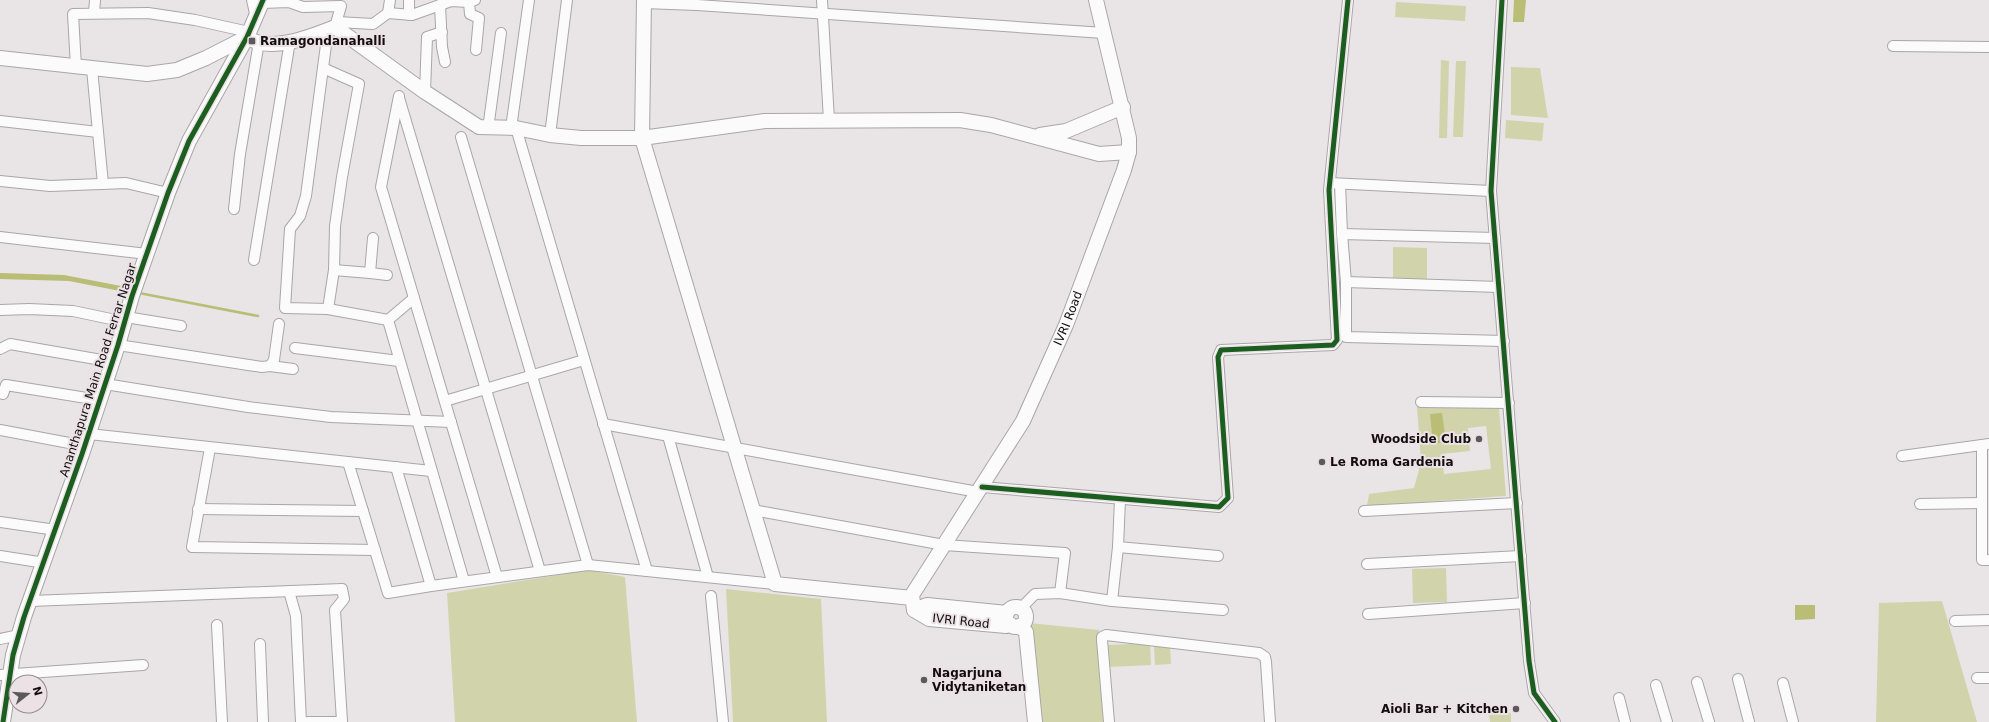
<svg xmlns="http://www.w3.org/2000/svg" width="1989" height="722" viewBox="0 0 1989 722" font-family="'DejaVu Sans',sans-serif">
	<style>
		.green { fill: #d1d4ab; fill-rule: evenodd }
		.water { fill: #b9bd75 }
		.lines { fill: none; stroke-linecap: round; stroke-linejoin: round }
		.stream { stroke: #b9bd75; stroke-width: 2.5 }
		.street-casing { stroke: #aaa6a7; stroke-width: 12 }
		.secondary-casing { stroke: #aaa6a7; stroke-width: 16 }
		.street { stroke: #fcfbfb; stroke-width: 10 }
		.secondary { stroke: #fcfbfb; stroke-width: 14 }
		.cycleway-casing { stroke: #ece1e5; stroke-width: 8 }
		.cycleway { stroke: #1b5e20; stroke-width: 5 }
		.poi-dot { fill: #5d595a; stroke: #ece1e5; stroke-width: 1.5 }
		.labels { text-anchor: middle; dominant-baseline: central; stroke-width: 4; stroke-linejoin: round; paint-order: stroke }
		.poi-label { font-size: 12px; font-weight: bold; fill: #120e0f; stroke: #ece1e5; text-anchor: start }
		.street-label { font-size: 12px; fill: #120e0f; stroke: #ece1e5 }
	</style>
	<rect width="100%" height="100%" fill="#e9e4e6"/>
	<g class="green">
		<polygon points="1396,2 1466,6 1465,21 1395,17"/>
		<polygon points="1441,60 1449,61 1447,138 1439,138"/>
		<polygon points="1456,61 1466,61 1463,137 1453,137"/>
		<polygon points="1511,67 1540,68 1548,118 1511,115"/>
		<polygon points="1506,120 1544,123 1542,141 1505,138"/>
		<polygon points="1393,247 1427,248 1427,282 1393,281"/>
		<path d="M 1417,407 L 1499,408 L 1506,496 L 1367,506 L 1369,494 L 1414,488 L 1421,462 ZM 1486,426 L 1491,469 L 1444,474 L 1442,454 L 1470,451 L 1468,428 Z"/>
		<polygon points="1446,568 1447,602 1413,603 1412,569"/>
		<polygon points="589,570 625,577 637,722 455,722 447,593"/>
		<polygon points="726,589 821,599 827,722 733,722"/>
		<polygon points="1942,601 1977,722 1876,722 1879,603"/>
		<polygon points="1029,623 1099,630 1103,722 1038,722"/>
		<polygon points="1150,643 1151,665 1108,667 1107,645"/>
		<polygon points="1154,646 1170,646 1171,664 1155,665"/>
		<polygon points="1511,713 1511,722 1490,722 1489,715"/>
	</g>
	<g class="water">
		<polygon points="1514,0 1526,0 1524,22 1513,22"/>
		<polygon points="0,273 64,275 121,286 120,291 69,281 0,279"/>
		<polygon points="1442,413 1446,442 1433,444 1430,414"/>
		<polygon points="1795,605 1815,605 1815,619 1795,620"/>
	</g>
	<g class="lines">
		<g class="stream">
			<polyline points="117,288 130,291"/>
			<polyline points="139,293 258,316"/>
		</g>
		<g class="street-casing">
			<g id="street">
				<polyline points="252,0 256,18"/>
				<polyline points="822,0 829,120"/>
				<polyline points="1502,0 1491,191 1529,661 1534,693 1555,722"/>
				<polyline points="469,2 470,14 479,18 476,50"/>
				<polyline points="262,3 289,2 303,7 341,6 335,27"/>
				<polyline points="644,3 697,5 1104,33"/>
				<polyline points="440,5 442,47 445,62"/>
				<polyline points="94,13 95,0"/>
				<polyline points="388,13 390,0"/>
				<polyline points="409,15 409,0"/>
				<polyline points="337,22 373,24 388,13 412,15 451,1 469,2 475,0"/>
				<polyline points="328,30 306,196 300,216 290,229 285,308 328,309 388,320"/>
				<polyline points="1893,46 1989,47"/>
				<polyline points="76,67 73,14 148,13 195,20 249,32"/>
				<polyline points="323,68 359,84 342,177 335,226 334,270 328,309"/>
				<polyline points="92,69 103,184"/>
				<polyline points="425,92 427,37 442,32"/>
				<polyline points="399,96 381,187 497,577"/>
				<polyline points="399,98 540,571"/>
				<polyline points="0,121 98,132"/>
				<polyline points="511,128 529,0"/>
				<polyline points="516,128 647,571"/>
				<polyline points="488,129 501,33"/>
				<polyline points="550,135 567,0"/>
				<polyline points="461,137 588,565"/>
				<polyline points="0,181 50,186 126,183 168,193"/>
				<polyline points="1330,183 1491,191"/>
				<polyline points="1340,184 1342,234"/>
				<polyline points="234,209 240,154 259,42"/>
				<polyline points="0,237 147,254"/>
				<polyline points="1495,238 1342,234 1346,282 1346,337 1504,341"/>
				<polyline points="254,260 290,41"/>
				<polyline points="334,270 370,273 373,238"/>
				<polyline points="370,273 387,275"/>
				<polyline points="1346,282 1499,287"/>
				<polyline points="414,298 388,320 464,581"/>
				<polyline points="0,310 29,309 73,311 125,322"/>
				<polyline points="126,317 181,326"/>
				<polyline points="118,345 262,367 270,366 274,360 279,324"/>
				<polyline points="295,348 399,361"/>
				<polyline points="0,349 10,344 113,362"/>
				<polyline points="270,366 293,369"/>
				<polyline points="105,384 248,407 331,417 451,422"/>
				<polyline points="0,393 3,394 6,385 99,400"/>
				<polyline points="445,401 584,360"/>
				<polyline points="1421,402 1509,403"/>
				<polyline points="603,424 978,492"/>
				<polyline points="0,430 85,446"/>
				<polyline points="89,434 431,471"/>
				<polyline points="668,436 708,577"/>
				<polyline points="1982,445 1982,560 1989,560"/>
				<polyline points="210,448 192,547 375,550"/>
				<polyline points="1902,456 1989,444"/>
				<polyline points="348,462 388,593 431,586"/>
				<polyline points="396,467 431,586 588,565 775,584"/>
				<polyline points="982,487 1219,507 1228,498 1218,357 1221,350 1333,345 1337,340 1329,190 1348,0"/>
				<polyline points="1920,504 1982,503"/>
				<polyline points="198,509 363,511"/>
				<polyline points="753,510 944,545 1065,553 1060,593"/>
				<polyline points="1364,511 1517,503"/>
				<polyline points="0,522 56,530"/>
				<polyline points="1118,547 1218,556"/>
				<polyline points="0,556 45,563"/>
				<polyline points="1367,564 1521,556"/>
				<polyline points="289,591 296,616 301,722"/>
				<polyline points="711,596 723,722"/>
				<polyline points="31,601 342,589 344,599 335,610 342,721"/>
				<polyline points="1112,601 1118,547 1120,499"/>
				<polyline points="1021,608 1035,594 1060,593 1112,601 1223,610"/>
				<polyline points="1368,614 1525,603"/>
				<polyline points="1955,621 1989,620"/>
				<polyline points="217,625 222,722"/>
				<polyline points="0,639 19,635"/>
				<polyline points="260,644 263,722"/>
				<polyline points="0,675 143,665"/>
				<polyline points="1977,678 1989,678"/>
				<polyline points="1738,679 1749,722"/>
				<polyline points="1697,682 1709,722"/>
				<polyline points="1783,683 1793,722"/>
				<polyline points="1656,685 1667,722"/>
				<polyline points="1619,698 1625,722"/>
				<polyline points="308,722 342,722"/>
				<polyline points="1109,722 1102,640 1102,637 1106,635 1259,653 1265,657 1266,662 1270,722"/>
			</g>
		</g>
		<g class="secondary-casing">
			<g id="secondary">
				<polyline points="644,0 642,138 775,584 912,598"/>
				<path d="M 247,37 C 269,54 312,36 335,27 L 425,92 L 479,127 L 516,128 L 550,135 L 581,138 L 642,138 L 765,121 L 960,120 L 991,125 L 1099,154 L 1129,152"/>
				<polyline points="0,58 147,74 177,70 206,58 247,37"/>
				<polyline points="1040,135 1066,131 1123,107"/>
				<circle cx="1016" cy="617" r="10"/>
				<polyline points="914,610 927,605 1007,613"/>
				<path id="s1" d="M 1010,624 L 1006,626 L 929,619 L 914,610 L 912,595 L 1023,421 L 1066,325 L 1124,170 L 1129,152 L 1129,138 L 1096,0"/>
				<polyline points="1019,626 1026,632 1035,722"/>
				<polyline points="3,722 13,655 24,617 82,454 118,345 132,296 168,193 189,141 247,37 263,0"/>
			</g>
		</g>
		<use href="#street" class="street"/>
		<use href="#secondary" class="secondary"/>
		<g class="cycleway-casing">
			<g id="cycleway">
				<polyline points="1502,0 1491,191 1529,661 1534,693 1555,722"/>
				<polyline points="982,487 1219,507 1228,498 1218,357 1221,350 1333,345 1337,340 1329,190 1348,0"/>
				<polyline points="3,722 13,655 24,617 82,454 118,345 132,296 168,193 189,141 247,37 263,0"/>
			</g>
		</g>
		<use href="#cycleway" class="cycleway"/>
	</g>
	<g class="poi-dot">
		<rect x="248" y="37" width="8" height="8" rx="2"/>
		<circle cx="1479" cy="439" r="4"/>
		<circle cx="1322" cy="462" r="4"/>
		<circle cx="924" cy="680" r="4"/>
		<circle cx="1516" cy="709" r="4"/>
	</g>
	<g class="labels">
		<g class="poi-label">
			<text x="260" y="41">Ramagondanahalli</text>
			<text x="1471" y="439" text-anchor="end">Woodside Club</text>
			<text x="1330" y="462">Le Roma Gardenia</text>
			<text x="932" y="673">Nagarjuna<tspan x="932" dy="14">Vidytaniketan</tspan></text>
			<text x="1508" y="709" text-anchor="end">Aioli Bar + Kitchen</text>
		</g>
		<g class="street-label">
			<text stroke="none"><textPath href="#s1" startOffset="433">IVRI Road</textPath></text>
			<text transform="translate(98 370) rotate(-72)">Ananthapura Main Road Ferrar Nagar</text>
			<text transform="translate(961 621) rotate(6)">IVRI Road</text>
		</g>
	</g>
	<g transform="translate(28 694) rotate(73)"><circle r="19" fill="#ece1e5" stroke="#958d8f"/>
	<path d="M0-3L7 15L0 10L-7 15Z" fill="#5d595a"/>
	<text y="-6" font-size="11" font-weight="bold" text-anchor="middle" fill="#120e0f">N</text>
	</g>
</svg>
